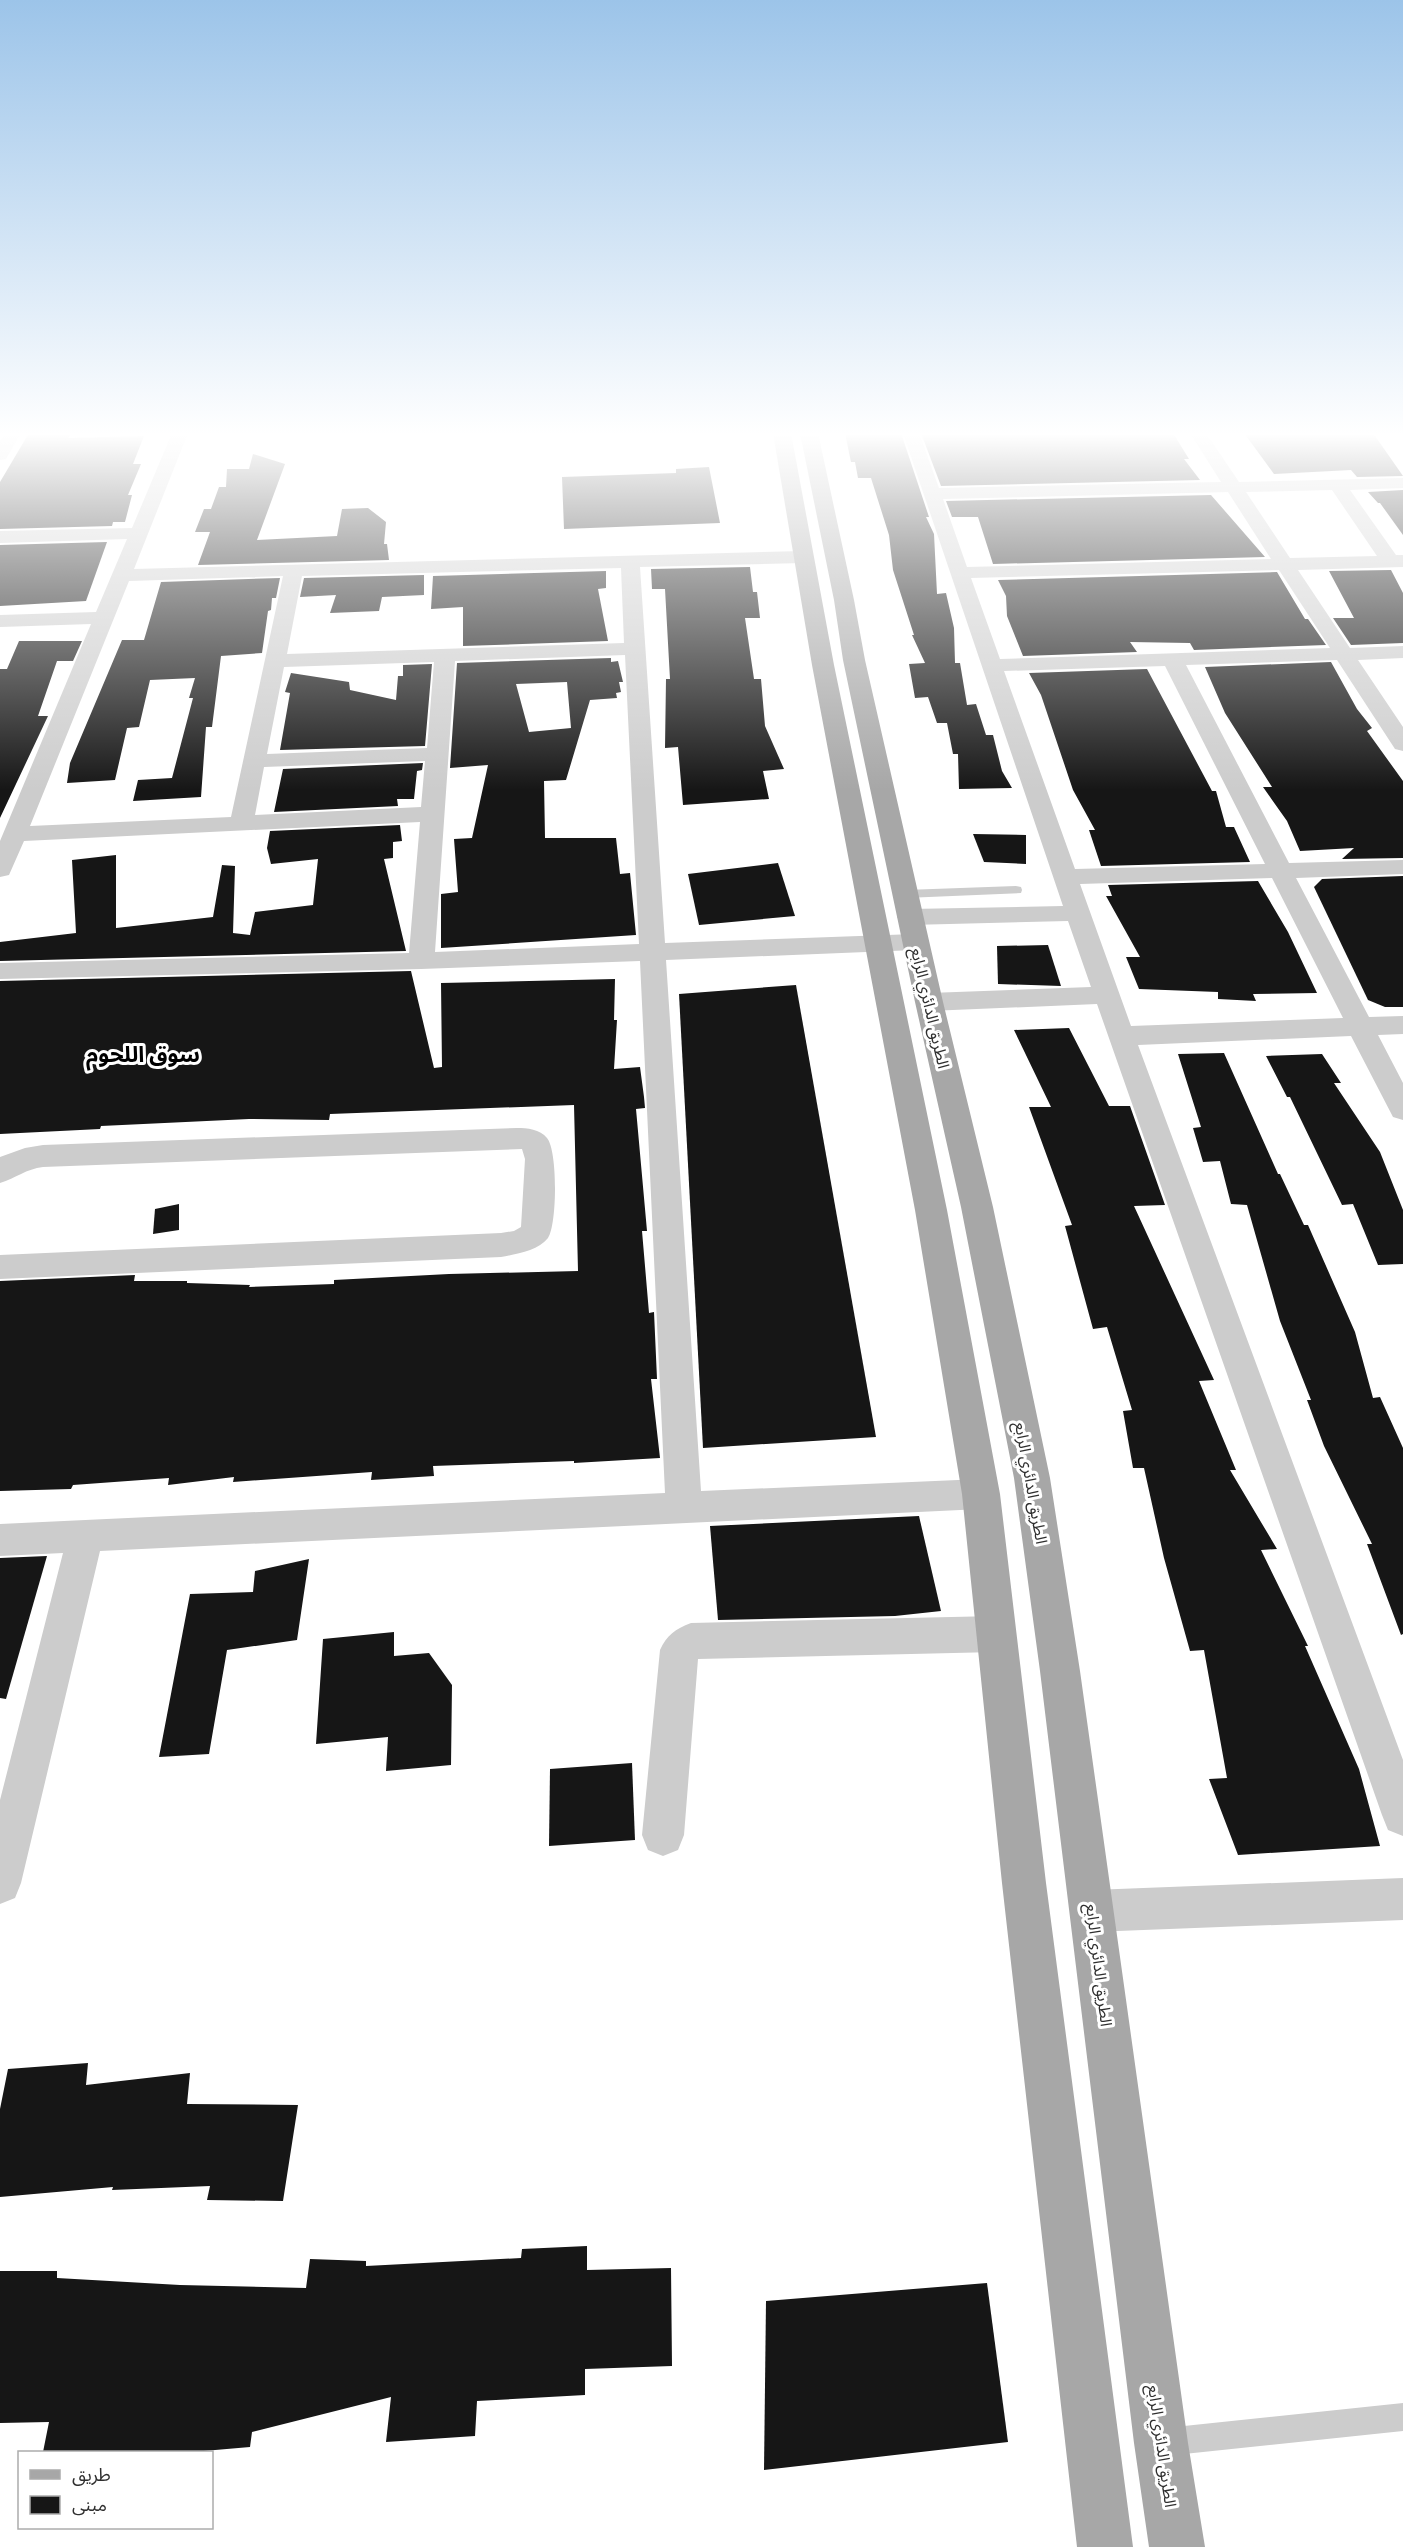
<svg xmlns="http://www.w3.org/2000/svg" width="1403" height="2547" viewBox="0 0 1403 2547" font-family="Cabin,'Noto Sans Arabic',sans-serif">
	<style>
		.building { fill: #161616; fill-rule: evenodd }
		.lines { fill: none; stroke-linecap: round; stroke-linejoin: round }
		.lane { fill: #ccc; fill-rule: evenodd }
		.street { fill: #ccc; fill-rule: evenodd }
		.primary { fill: #a7a7a7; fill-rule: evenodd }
		.labels { text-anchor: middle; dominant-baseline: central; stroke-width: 6; stroke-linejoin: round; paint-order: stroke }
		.street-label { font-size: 16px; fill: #2f2f2f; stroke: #fff }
		.district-label { font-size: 22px; font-weight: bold; fill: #000; stroke: #fff }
	</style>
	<rect width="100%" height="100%" fill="#fff"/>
	<g class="building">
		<polygon points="29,433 71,433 68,438 144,436 133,464 141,464 128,495 132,495 125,522 113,522 112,526 0,529 0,482"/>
		<polygon points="845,433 901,433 929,517 926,517 934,534 937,594 946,593 954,628 955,663 960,663 967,705 976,704 986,735 993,735 1002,771 1012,788 959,789 958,754 953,754 947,723 937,723 928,697 915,698 909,664 925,663 912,635 914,635 893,570 889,535 871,478 858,478 855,462 851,462"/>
		<polygon points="921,433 1173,433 1189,459 1184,459 1200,480 941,486"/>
		<polygon points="1244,433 1373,433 1403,476 1357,477 1351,470 1274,474"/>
		<polygon points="253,454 285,464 257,540 337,536 342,509 368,508 386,522 384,544 387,544 389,560 198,565 210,532 195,532 204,509 211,509 219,487 226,487 227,469 249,469"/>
		<polygon points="709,467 720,523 564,529 562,477 676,473 676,469"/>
		<polygon points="1403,490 1403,535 1380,503 1378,503 1368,492"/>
		<polygon points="1211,495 1265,557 993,564 978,517 952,517 946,501"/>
		<polygon points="107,542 86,601 0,606 0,545"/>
		<polygon points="750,567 753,592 757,592 760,618 745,618 754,679 761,679 765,726 784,769 763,771 769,799 683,805 678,747 665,748 666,679 670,679 665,589 652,589 651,569"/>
		<polygon points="1391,570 1403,593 1403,643 1351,645 1333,618 1354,618 1329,571"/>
		<polygon points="606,571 606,588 598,589 608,641 463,646 463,607 431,609 433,576"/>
		<polygon points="1277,572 1305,619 1308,619 1326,645 1194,650 1190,643 1130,642 1137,652 1023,656 1007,616 1006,596 998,580"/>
		<polygon points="424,575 424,595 382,597 379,611 330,613 336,595 300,597 304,578"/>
		<polygon points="280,578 276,598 272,598 271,610 268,611 262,653 221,656 212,727 206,727 201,797 133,801 138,780 172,778 193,698 189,698 195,678 150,680 139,727 127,728 115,780 67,783 70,763 122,640 144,640 161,582"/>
		<polygon points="19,641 82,641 73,661 57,661 38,716 48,716 0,818 0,669 7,669"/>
		<path d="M 611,658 L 611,662 L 618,661 L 623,682 L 619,682 L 621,692 L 616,693 L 617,698 L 590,700 L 566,780 L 544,781 L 545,838 L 616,838 L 620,874 L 630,873 L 636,935 L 441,948 L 441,894 L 458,892 L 454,839 L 472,838 L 488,765 L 450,768 L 457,663 ZM 567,682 L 571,728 L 529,732 L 516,684 Z"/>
		<polygon points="1331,662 1357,709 1372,728 1367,731 1403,781 1403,858 1342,859 1354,848 1300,851 1287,821 1263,787 1272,787 1225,713 1205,667"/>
		<polygon points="432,664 425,746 280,750 290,693 285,692 291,673 349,682 350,690 396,700 398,676 403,676 403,665"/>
		<polygon points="1147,669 1212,791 1216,791 1226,827 1234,827 1250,862 1101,866 1089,830 1095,830 1073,790 1041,695 1029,673"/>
		<polygon points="423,763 422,770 417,771 414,799 397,799 398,806 274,812 283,769"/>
		<polygon points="400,825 402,841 393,842 393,858 384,859 406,951 0,961 0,942 76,933 72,860 116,855 116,928 213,917 222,865 235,866 233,933 250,935 255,912 313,905 318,859 271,864 267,848 270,831"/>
		<polygon points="973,834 1026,835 1026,864 984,862"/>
		<polygon points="778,863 795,916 699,925 688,874"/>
		<polygon points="1403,876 1403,1007 1385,1007 1368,1000 1314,887 1322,879"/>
		<polygon points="1258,881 1288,932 1317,993 1253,994 1256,1001 1218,999 1218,992 1139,989 1126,957 1140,957 1106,896 1112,896 1108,885"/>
		<polygon points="1048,945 1061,986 998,984 997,946"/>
		<polygon points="411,971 434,1068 442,1067 441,983 615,979 614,1020 617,1020 614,1069 640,1067 644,1097 645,1108 636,1109 647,1231 642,1231 649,1313 654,1312 657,1379 651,1379 660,1458 574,1463 574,1461 433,1466 434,1476 371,1480 372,1472 233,1482 234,1477 168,1485 169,1478 73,1485 71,1489 0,1491 0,1281 135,1275 134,1281 187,1281 187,1283 250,1285 249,1287 334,1284 334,1280 449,1274 578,1271 574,1105 330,1114 329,1120 249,1119 101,1126 100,1129 0,1134 0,981"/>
		<polygon points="796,985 876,1437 703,1448 679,994"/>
		<polygon points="1069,1028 1109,1106 1130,1106 1165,1205 1134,1206 1214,1380 1199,1381 1236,1470 1230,1470 1277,1549 1261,1550 1308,1646 1305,1646 1359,1769 1380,1846 1238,1855 1209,1779 1227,1778 1204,1650 1190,1651 1164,1558 1144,1468 1133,1468 1123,1411 1132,1410 1107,1327 1093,1329 1065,1226 1072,1225 1029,1107 1051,1107 1014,1030"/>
		<polygon points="1224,1053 1278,1174 1280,1174 1304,1225 1308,1225 1355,1332 1373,1398 1380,1397 1403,1448 1403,1634 1401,1635 1367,1544 1372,1544 1324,1446 1307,1400 1311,1400 1280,1321 1247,1205 1231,1204 1220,1161 1203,1162 1193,1128 1201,1127 1178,1054"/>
		<polygon points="1322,1054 1341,1083 1334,1083 1380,1152 1403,1210 1403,1264 1378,1265 1353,1204 1342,1205 1290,1097 1287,1097 1266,1056"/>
		<polygon points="179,1204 179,1230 153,1234 155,1209"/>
		<polygon points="919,1516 941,1611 895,1616 718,1620 710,1526"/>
		<polygon points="47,1556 6,1699 0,1698 0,1558"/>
		<polygon points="309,1559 297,1640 227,1650 209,1754 159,1757 190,1594 253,1592 255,1571"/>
		<polygon points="394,1632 394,1656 429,1653 452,1685 451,1765 386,1771 388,1737 316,1744 323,1639"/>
		<polygon points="632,1763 635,1840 549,1846 550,1769"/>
		<polygon points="88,2063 86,2085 190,2073 187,2104 298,2105 283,2201 207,2200 210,2186 112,2190 113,2187 0,2197 0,2109 8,2069"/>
		<polygon points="587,2246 587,2270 671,2268 672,2366 585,2369 585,2395 477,2401 475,2436 386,2442 391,2397 252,2432 250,2447 192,2452 43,2452 49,2422 0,2423 0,2271 57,2271 57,2278 180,2285 306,2288 310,2259 366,2261 366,2266 521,2258 522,2249"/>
		<polygon points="987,2283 1008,2442 764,2470 766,2301"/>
	</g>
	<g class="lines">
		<g class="lane">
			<polygon points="1016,886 1021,887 1022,890 1021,893 905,898 898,894 905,890"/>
			<polygon points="1403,2403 1403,2431 1165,2456 1155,2452 1151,2442 1155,2432 1165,2428"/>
		</g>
		<g class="street">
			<polygon points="5,433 21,433 6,459 0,460 0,441"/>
			<path d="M 172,433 L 188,433 L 134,569 L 803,551 L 810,553 L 812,557 L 810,561 L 803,563 L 640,567 L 665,943 L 915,934 L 924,936 L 928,942 L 924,948 L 915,950 L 666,960 L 701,1491 L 981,1479 L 994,1483 L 999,1494 L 994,1505 L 981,1509 L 100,1551 L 21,1883 L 15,1898 L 0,1904 L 0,1800 L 63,1553 L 0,1556 L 0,1524 L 665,1493 L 640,961 L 421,969 L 0,979 L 0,963 L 409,953 L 420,822 L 24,841 L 9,875 L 0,877 L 0,841 L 91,624 L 0,627 L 0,615 L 96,612 L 127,539 L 0,543 L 0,531 L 132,528 ZM 621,568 L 624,643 L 287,654 L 302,576 ZM 283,576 L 231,817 L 30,826 L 129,581 ZM 625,655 L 639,944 L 435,952 L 455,661 ZM 434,662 L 427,748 L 267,754 L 284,667 ZM 425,761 L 421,807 L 255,815 L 264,767 Z"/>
			<path d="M 903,433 L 919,433 L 939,488 L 1221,482 L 1190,433 L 1206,433 L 1239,482 L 1403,478 L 1403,488 L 1350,490 L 1396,555 L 1403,555 L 1403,567 L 1298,570 L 1350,648 L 1403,646 L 1403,658 L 1358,660 L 1403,727 L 1403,751 L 1395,749 L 1337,660 L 1186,665 L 1289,863 L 1403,860 L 1403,874 L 1296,878 L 1369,1017 L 1403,1016 L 1403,1034 L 1378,1035 L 1403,1083 L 1403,1120 L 1393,1117 L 1351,1036 L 1138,1045 L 1403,1760 L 1403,1836 L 1388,1830 L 1382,1815 L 1097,1004 L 929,1011 L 920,1008 L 916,1002 L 920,996 L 929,993 L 1091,987 L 1068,921 L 910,925 L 901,923 L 897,917 L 901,911 L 910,909 L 1063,906 ZM 1332,490 L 1377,556 L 1290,558 L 1246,492 ZM 1228,492 L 1271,559 L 967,567 L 943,499 ZM 1279,570 L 1330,648 L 1000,659 L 971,578 ZM 1165,666 L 1265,864 L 1075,869 L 1004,671 ZM 1272,878 L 1343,1018 L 1131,1026 L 1080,884 Z"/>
			<path d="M 517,1128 C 527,1128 540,1129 547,1138 C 558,1151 557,1225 548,1238 C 538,1251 516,1254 501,1257 L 0,1279 L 0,1255 L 501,1233 L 514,1231 L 521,1227 L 525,1159 L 522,1149 L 43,1167 C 26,1169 16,1178 0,1183 L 0,1157 L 25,1148 L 43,1145 Z"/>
			<path d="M 996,1616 L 1009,1622 L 1015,1634 L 1009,1646 L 996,1652 L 698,1659 L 684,1835 L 678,1850 L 663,1856 L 648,1850 L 642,1835 L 660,1650 C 667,1635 675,1629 691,1623 Z"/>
			<polygon points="1403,1878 1403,1920 1092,1932 1077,1926 1071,1911 1077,1896 1092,1890"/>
		</g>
		<g class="primary">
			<polygon points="773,433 791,433 834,665 947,1210 1000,1494 1046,1883 1133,2547 1077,2547 1002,1883 962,1494 915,1210 812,665"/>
			<polygon points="800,433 818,433 854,600 865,660 943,1002 993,1207 1050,1478 1080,1671 1188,2443 1205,2547 1149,2547 1134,2443 1040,1671 1014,1478 961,1207 915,1002 843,660 834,600"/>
		</g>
	</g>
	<linearGradient id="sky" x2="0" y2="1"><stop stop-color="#9cc4e9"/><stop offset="0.55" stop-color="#fff"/><stop offset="1" stop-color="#fff" stop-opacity="0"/></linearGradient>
	<rect width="1403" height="790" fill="url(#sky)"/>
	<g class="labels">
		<g class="street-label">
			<text transform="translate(930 1008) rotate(77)">الطريق الدائري الرابع</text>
			<text transform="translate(1031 1483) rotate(80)">الطريق الدائري الرابع</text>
			<text transform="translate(1099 1965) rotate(83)">الطريق الدائري الرابع</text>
			<text transform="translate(1162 2446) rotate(82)">الطريق الدائري الرابع</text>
		</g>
		<g class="district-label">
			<text x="143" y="1054">سوق اللحوم</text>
		</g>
	</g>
	<rect x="18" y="2451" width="195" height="78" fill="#ffffff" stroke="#acacac" stroke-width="1.5"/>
	<rect x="30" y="2470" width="30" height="9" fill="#a7a7a7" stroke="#acacac" stroke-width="1.5"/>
	<text x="72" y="2481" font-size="18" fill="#2f2f2f">طريق</text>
	<rect x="30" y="2496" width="30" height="18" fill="#161616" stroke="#acacac" stroke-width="1.5"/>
	<text x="72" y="2511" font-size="18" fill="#2f2f2f">مبنى</text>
</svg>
